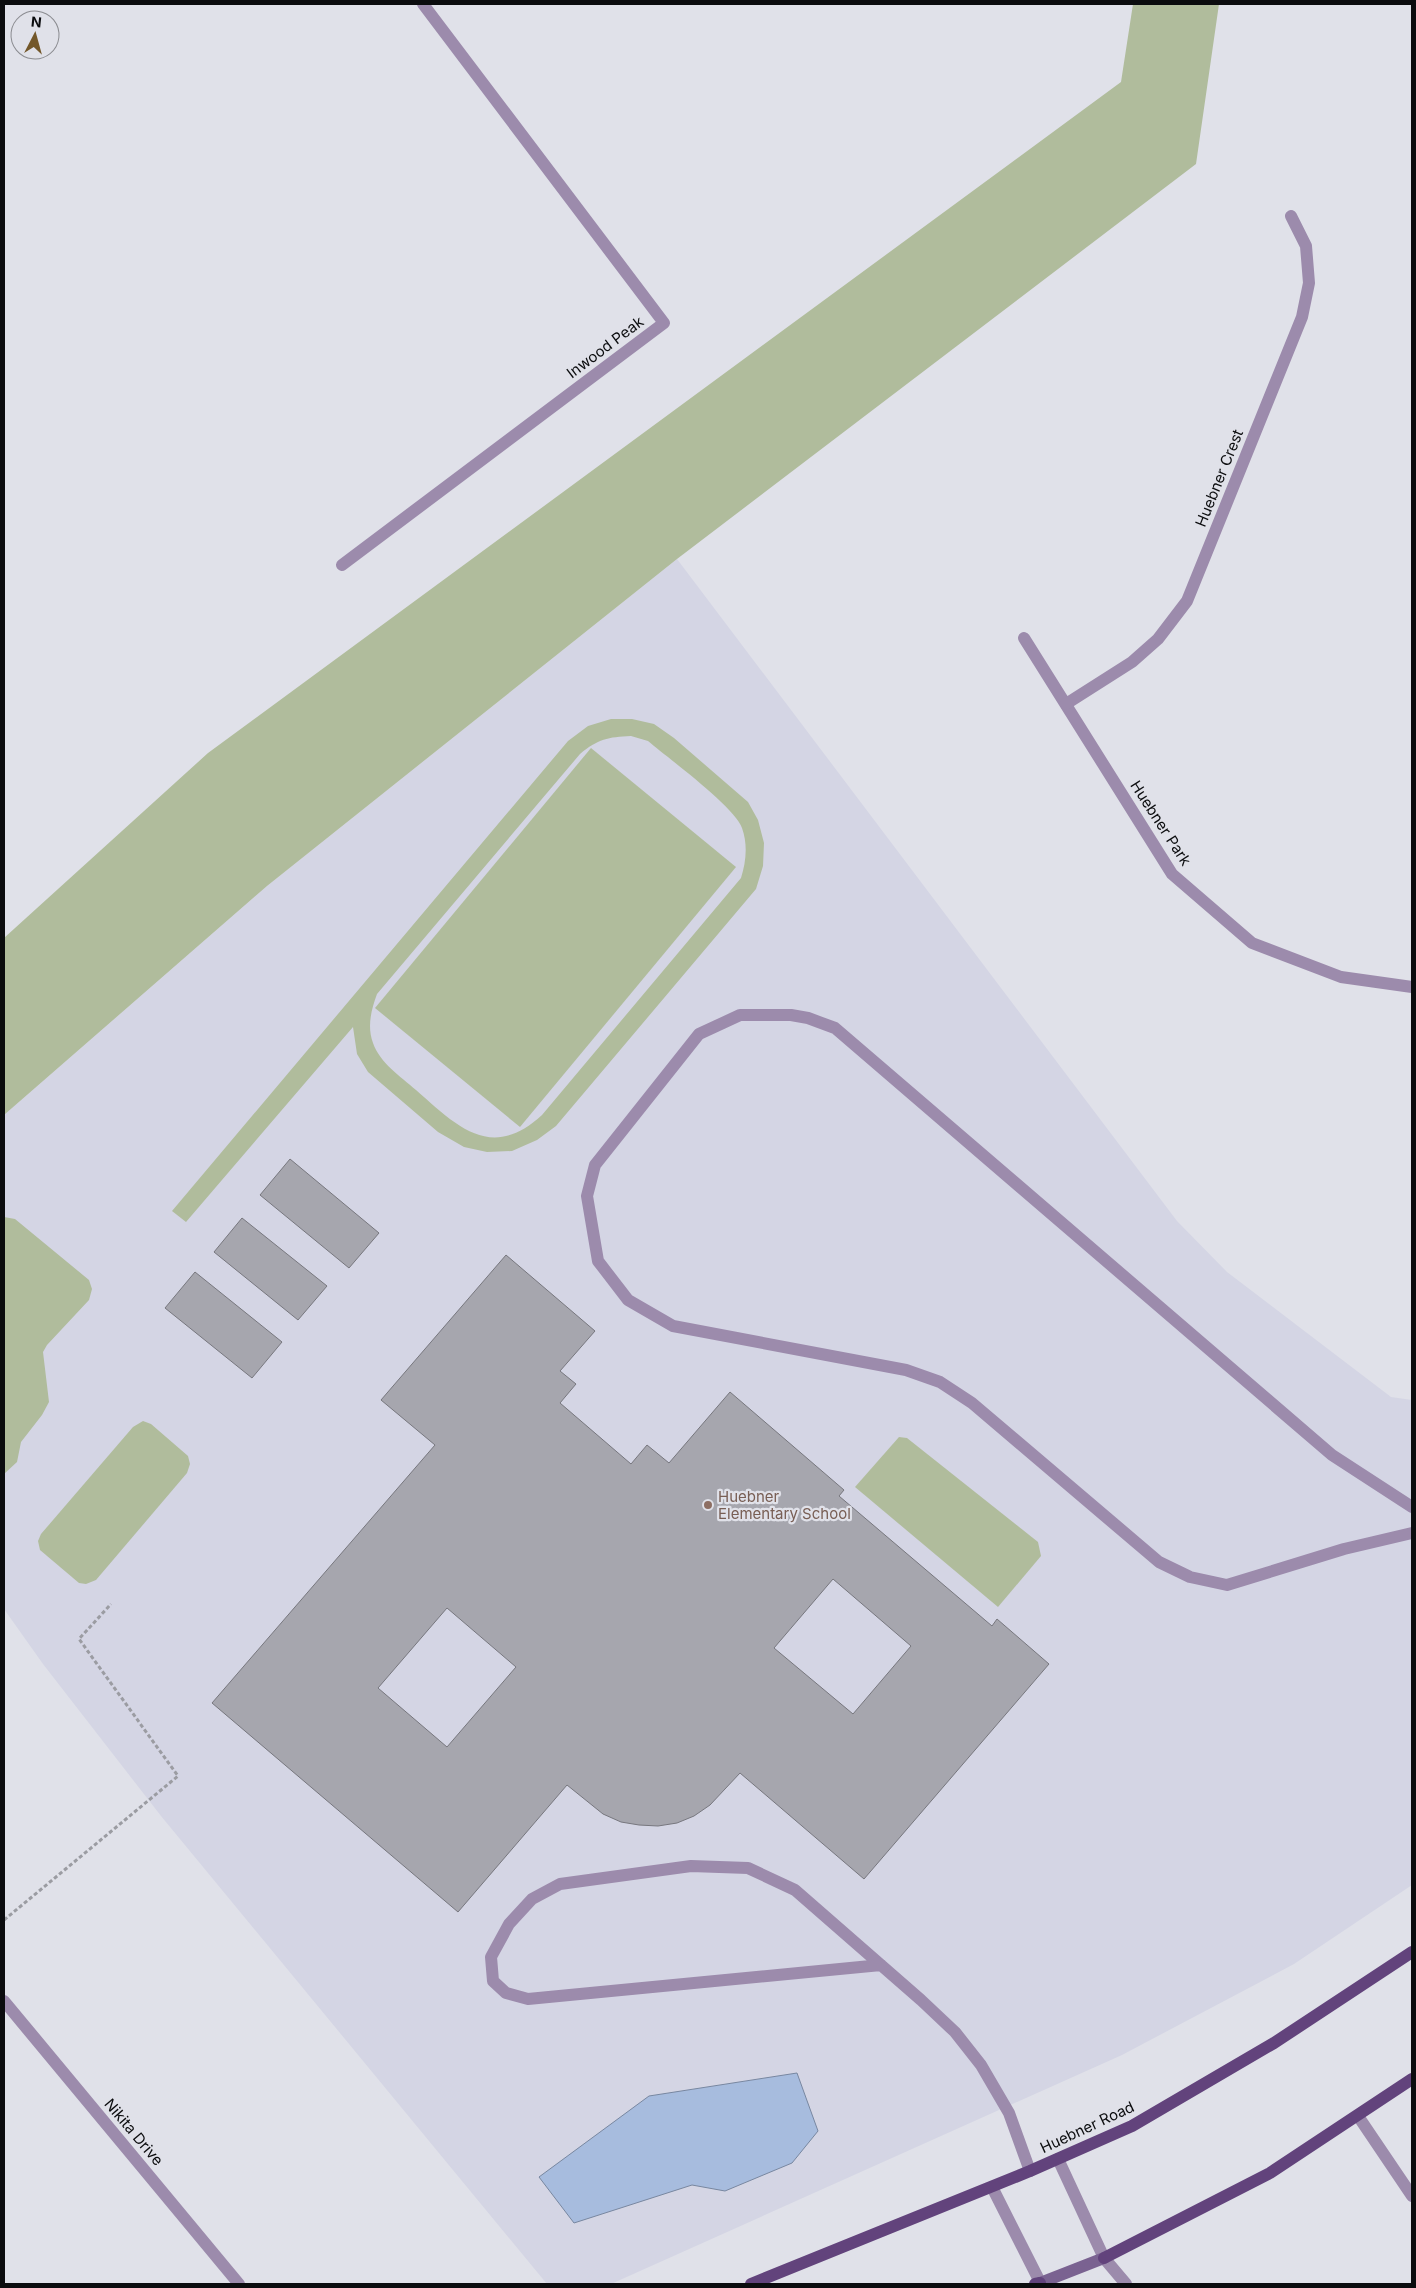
<svg xmlns="http://www.w3.org/2000/svg" width="1416" height="2288" viewBox="0 0 1416 2288" font-family="Inter,sans-serif">
	<style>
		.built { fill: #d4d5e4 }
		.green { fill: #b0bc9c; fill-rule: evenodd }
		.water { fill: #a7bcde; stroke: #7887a0 }
		.building { fill: #a6a6ae; stroke: #77777e; fill-rule: evenodd }
		.lines { fill: none; stroke-linecap: round; stroke-linejoin: round }
		.path { stroke: #9b9ca2; stroke-width: 3; stroke-dasharray: 4 2.5; stroke-linecap: butt }
		.service { stroke: #9c8bac; stroke-width: 12 }
		.minor { stroke: #9c8bac; stroke-width: 12 }
		.secondary { stroke: #7a6291; stroke-width: 12 }
		.primary { stroke: #62437c; stroke-width: 12 }
		.education-dot { fill: #8d6e63; stroke: #e0e1e9; stroke-width: 2 }
		.labels { text-anchor: middle; dominant-baseline: central; stroke-width: 4.5; stroke-linejoin: round; paint-order: stroke }
		.street-label { font-size: 15px; fill: #0b0c0e; stroke: #e0e1e9 }
		.education-label { font-size: 15px; fill: #785e54; stroke: #e0e1e9; text-anchor: start }
	</style>
	<rect width="100%" height="100%" fill="#e0e1e9"/>
	<polygon class="built" points="677,559 1177,1221 1227,1272 1391,1397 1412,1400 1412,1885 1294,1964 1122,2055 611,2284 547,2284 161,1816 43,1664 4,1609 4,1115 267,886"/>
	<g class="green">
		<polygon points="1133,4 1219,4 1196,164 677,559 267,886 4,1115 4,938 208,753 1121,82"/>
		<path d="M 611,719 L 632,719 L 654,724 L 674,738 L 748,802 L 758,820 L 764,843 L 763,866 L 756,889 L 556,1126 L 537,1140 L 512,1151 L 487,1152 L 464,1147 L 438,1132 L 368,1072 L 357,1054 L 353,1027 L 186,1222 L 172,1211 L 568,741 L 588,726 ZM 631,736 L 648,741 C 668,758 735,807 742,828 C 748,845 746,862 741,878 L 542,1115 C 491,1162 457,1126 416,1090 C 400,1076 380,1063 373,1043 C 367,1027 371,1010 377,994 L 580,754 C 598,739 608,737 631,736 Z"/>
		<polygon points="591,748 736,867 520,1127 375,1008"/>
		<polygon points="4,1217 15,1219 89,1280 92,1289 89,1300 47,1345 43,1352 49,1402 42,1415 21,1442 17,1462 4,1474"/>
		<polygon points="143,1421 151,1424 188,1456 190,1464 187,1473 96,1580 86,1584 79,1583 40,1550 38,1541 41,1534 133,1427"/>
		<polygon points="899,1437 907,1438 1038,1542 1041,1556 998,1607 855,1487"/>
	</g>
	<polygon class="water" points="797,2073 818,2131 792,2163 725,2191 692,2185 574,2223 539,2177 649,2096"/>
	<g class="building">
		<polygon points="290,1159 379,1233 349,1268 260,1195"/>
		<polygon points="242,1218 327,1286 298,1320 214,1252"/>
		<path d="M 506,1255 L 595,1331 L 560,1371 L 576,1384 L 560,1403 L 631,1464 L 647,1445 L 669,1463 L 730,1392 L 844,1490 L 839,1496 L 992,1626 L 997,1619 L 1049,1664 L 864,1879 L 740,1773 L 710,1805 L 694,1816 L 677,1823 L 658,1826 L 639,1825 L 621,1822 L 603,1814 L 567,1785 L 458,1912 L 212,1703 L 435,1445 L 381,1400 ZM 833,1579 L 911,1646 L 853,1714 L 774,1648 ZM 447,1608 L 516,1667 L 447,1747 L 378,1688 Z"/>
		<polygon points="195,1272 282,1342 252,1378 165,1308"/>
	</g>
	<g class="lines">
		<polyline class="path" points="4,1920 178,1776 79,1639 111,1604"/>
		<g class="service">
			<polyline points="1412,1507 1332,1455 835,1028 808,1018 791,1015 740,1015 699,1034 595,1165 587,1196 598,1261 628,1300 673,1326 906,1370 940,1382 972,1403 1159,1562 1190,1577 1227,1585 1344,1549 1412,1533"/>
			<polyline points="881,1965 528,1999 506,1993 493,1981 491,1957 509,1924 532,1899 560,1884 691,1866 748,1868 795,1890 921,2000 955,2032 981,2065 1009,2113 1030,2171"/>
			<polyline points="1358,2116 1412,2196"/>
		</g>
		<g class="minor">
			<polyline points="342,565 664,323 423,4"/>
			<polyline points="1024,638 1172,874 1252,943 1341,977 1412,987"/>
			<polyline points="1066,704 1132,662 1158,639 1187,601 1302,317 1309,283 1306,246 1291,216"/>
			<polyline points="4,2001 239,2284"/>
			<polyline points="1058,2159 1104,2258 1126,2284"/>
			<polyline points="992,2187 1041,2284"/>
		</g>
		<polyline class="secondary" points="1040,2283 1104,2258"/>
		<g class="primary">
			<polyline points="1104,2258 1270,2173 1412,2079"/>
			<polyline points="751,2284 1030,2171 1132,2126 1274,2043 1412,1952"/>
			<polyline points="1035,2284 1040,2283"/>
		</g>
	</g>
	<circle class="education-dot" cx="708" cy="1505" r="5"/>
	<g class="labels">
		<g class="street-label">
			<text transform="translate(605 347) rotate(-37)">Inwood Peak</text>
			<text transform="translate(1219 478) rotate(-68)">Huebner Crest</text>
			<text transform="translate(1161 823) rotate(57)">Huebner Park</text>
			<text transform="translate(1087 2127) rotate(-25)">Huebner Road</text>
			<text transform="translate(134 2132) rotate(50)">Nikita Drive</text>
		</g>
		<g class="education-label">
			<text x="718" y="1496">Huebner<tspan x="718" dy="17">Elementary School</tspan></text>
		</g>
	</g>
	<rect width="1416" height="2288" fill="none" stroke="#0b0c0e" stroke-width="10"/>
	<g transform="translate(35 35) rotate(6)"><circle r="24" fill="#e0e1e9" stroke="#8b8c91"/>
	<path d="M0-4L9 19L0 12L-9 19Z" fill="#73572a"/>
	<text y="-8" font-size="14" font-weight="bold" text-anchor="middle" fill="#0b0c0e">N</text>
	</g>
</svg>
